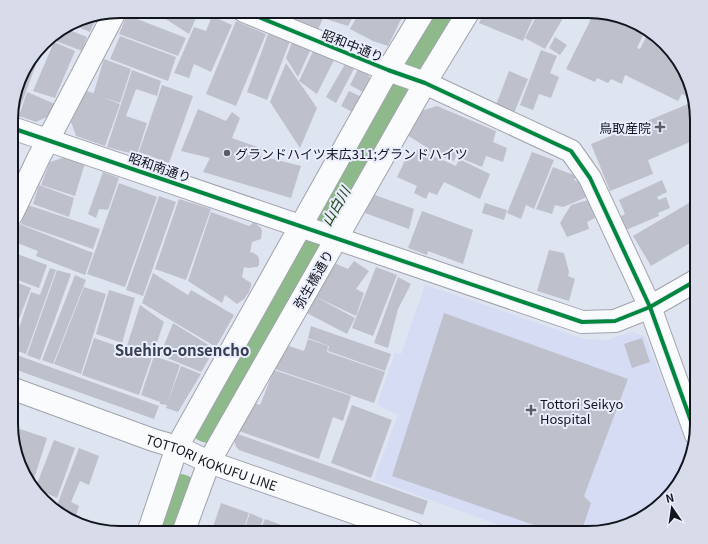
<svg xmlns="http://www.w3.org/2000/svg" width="708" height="544" viewBox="0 0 708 544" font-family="Georgia,'Noto Sans JP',serif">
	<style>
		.built { fill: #d5dcf3 }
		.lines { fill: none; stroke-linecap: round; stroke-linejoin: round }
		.river { stroke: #8eb98a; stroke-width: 44 }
		.building { fill: #bec1cc }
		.street-casing { stroke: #a0a3ad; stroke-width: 24 }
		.secondary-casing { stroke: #a0a3ad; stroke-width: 24 }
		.street { stroke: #fafbfd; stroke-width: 22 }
		.secondary { stroke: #fafbfd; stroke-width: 22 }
		.cycleway-casing { stroke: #e9edfc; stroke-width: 6 }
		.cycleway { stroke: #00873e; stroke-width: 4 }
		.poi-dot { fill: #5a5d67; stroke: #e9edfc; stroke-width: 1.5 }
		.labels { text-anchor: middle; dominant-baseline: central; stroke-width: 4; stroke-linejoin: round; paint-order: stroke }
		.street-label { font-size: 13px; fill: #12151d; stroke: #e9edfc }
		.poi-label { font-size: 13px; fill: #12151d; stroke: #e9edfc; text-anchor: start }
		.water-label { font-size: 14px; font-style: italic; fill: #1e4413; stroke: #e9edfc }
		.quarter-label { font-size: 15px; font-weight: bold; fill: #383e51; stroke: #e9edfc }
		.rim { fill: none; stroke: #12151d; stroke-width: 2 }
	</style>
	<rect width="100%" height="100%" fill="#dfe4f1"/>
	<polygon class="built" points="425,285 584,339 607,340 633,332 645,336 691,454 689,466 670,496 630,525 588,533 520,533 374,479 398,415 377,405 395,353 401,354"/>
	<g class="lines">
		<g class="river">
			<polyline points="209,421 309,248 450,11"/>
			<polyline points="166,533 179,496"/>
		</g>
	</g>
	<g class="building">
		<polygon points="159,11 199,11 189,34 158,14"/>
		<polygon points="289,11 326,11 318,30 287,17"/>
		<polygon points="329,11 356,11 348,26 326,19"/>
		<polygon points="360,11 405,11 388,46 373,41 350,29"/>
		<polygon points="485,11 536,11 523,41 479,23"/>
		<polygon points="539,11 567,11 545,49 525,38"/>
		<polygon points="595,11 630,19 646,29 637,48 640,49 649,31 660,38 686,72 692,99 682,94 678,101 625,75 622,84 611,79 608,83 597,78 595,82 566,69"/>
		<polygon points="94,15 97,16 90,32 71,24 84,17"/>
		<polygon points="127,15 186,38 178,56 119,34"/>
		<polygon points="212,16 232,25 211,72 194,64 189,78 174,73 194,27 206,31"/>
		<polygon points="236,21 266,34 236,106 206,94"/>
		<polygon points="64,28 87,37 82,51 48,38"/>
		<polygon points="268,34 290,41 267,100 247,92"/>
		<polygon points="120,36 176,57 168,81 110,59"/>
		<polygon points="294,37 313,44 298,77 286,58"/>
		<polygon points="555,37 567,45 560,55 549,48"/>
		<polygon points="54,42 75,51 55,98 33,91"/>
		<polygon points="44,43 17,116 12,114 12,105 25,66"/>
		<polygon points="316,45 337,54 317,94 299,81"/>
		<polygon points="541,50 557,56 550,73 559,77 551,98 539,94 533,110 520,105"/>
		<polygon points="104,59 131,69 120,103 102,97 120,104 105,146 76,136 71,122 86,91 93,93 93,95"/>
		<polygon points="348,59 357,63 336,103 326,97"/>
		<polygon points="286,63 317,108 300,148 270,102"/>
		<polygon points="360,65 366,68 372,84 368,95 350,85"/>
		<polygon points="132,70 161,81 157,96 136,89 126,116 147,123 137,155 107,147"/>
		<polygon points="509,71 528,79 514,113 496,105"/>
		<polygon points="162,85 193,96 169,163 139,152"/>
		<polygon points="349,91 364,98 356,114 341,106"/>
		<polygon points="27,92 55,104 49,116 36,122 19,116"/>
		<polygon points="693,102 697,119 697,139 648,160 653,174 610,191 591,144"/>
		<polygon points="437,106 496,131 493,142 507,148 503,162 486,156 482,167 456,156 454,161 425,150 426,147 407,135 421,111"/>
		<polygon points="198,109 226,121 232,112 240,118 232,138 263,149 261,156 301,166 291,198 203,172 210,158 181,151"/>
		<polygon points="418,149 456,166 459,159 490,174 480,199 444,182 437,195 429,192 426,199 414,193 417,186 397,177 408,154 413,156"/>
		<polygon points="532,152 554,160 534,209 526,205 521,219 507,213"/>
		<polygon points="65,157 85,163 75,196 41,185 50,162"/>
		<polygon points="553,167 576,176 574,180 579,182 587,197 563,207 555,205 552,214 536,209"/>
		<polygon points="103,172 119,178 108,210 99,209 96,218 88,214"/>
		<polygon points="662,180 667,192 657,197 659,200 666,197 670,208 658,213 659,216 626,230 619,217 625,214 619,200"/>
		<polygon points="119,183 157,197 125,287 87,274"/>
		<polygon points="39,185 74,198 69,217 33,204"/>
		<polygon points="372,194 414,209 409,229 365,213"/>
		<polygon points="159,196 176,202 143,296 126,290"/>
		<polygon points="179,199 211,209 186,280 155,269"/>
		<polygon points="588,200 595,218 587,222 589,229 567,237 560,223 571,205"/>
		<polygon points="694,200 697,204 697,239 651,266 633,236"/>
		<polygon points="485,203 507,210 504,220 482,213"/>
		<polygon points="28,205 100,229 93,249 21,224"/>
		<polygon points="422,211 473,230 463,264 428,251 427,255 408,248"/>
		<polygon points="211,212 249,226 253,223 255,223 261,228 262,231 261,239 252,242 250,253 252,252 258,256 259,259 259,265 257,267 248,268 244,267 242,277 251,283 251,286 249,292 244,299 237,304 225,295 222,303 188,281"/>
		<polygon points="19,224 93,253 85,275 36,256 38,251 12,241"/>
		<polygon points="549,250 564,253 569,272 568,276 575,279 569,301 537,291"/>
		<polygon points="12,252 47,265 39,288 12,278"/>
		<polygon points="354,261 369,271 356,289 364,293 356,316 314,296 355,318 347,334 303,311 332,262 348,269"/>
		<polygon points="376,267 397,275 373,336 352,328"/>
		<polygon points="50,268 56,270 26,354 12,349 31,292 40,295"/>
		<polygon points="57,270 71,274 40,360 27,355"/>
		<polygon points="153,273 188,295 191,290 234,315 216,347 142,303"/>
		<polygon points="75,275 86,280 53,364 42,360"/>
		<polygon points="398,277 411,284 398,309 388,348 374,343"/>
		<polygon points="13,281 31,288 12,337 12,285"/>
		<polygon points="84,287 106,294 81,374 54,364"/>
		<polygon points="109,290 135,298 122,343 96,334"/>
		<polygon points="140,305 164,322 139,395 82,375 94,338 126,349"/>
		<polygon points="444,313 628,379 584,496 591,503 581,533 557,533 392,476"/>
		<polygon points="173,323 215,349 201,372 160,355"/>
		<polygon points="311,326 391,354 385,371 328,351 329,346 308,338"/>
		<polygon points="642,338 650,362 632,368 624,344"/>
		<polygon points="308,339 328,346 327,352 385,372 374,403 275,369 283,344 304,351"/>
		<polygon points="11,353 159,406 154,419 11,368"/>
		<polygon points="154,356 180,365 167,404 181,366 201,374 178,412 166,408 167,405 160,404 160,402 141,395"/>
		<polygon points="274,370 351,396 343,421 333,417 319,459 239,431 250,401 260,405"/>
		<polygon points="352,405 392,420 371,478 331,463"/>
		<polygon points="20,429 47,438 32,485 22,473 15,446"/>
		<polygon points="235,433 428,501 423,515 239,450 236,447 233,436"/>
		<polygon points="54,440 75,448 57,498 41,491 40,495 35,489"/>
		<polygon points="79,448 99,456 89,485 80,481 71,502 79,506 74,522 55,510"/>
		<polygon points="221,503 249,513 242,533 211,533"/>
		<polygon points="250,513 263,519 258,533 243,533"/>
		<polygon points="265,519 295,530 294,533 259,533"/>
	</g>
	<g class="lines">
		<g class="street-casing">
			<g id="street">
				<polyline points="244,11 388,70 425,83 571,151 590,178 650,307 696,435"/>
				<polyline points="12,128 582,322 615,321 650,307 697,280"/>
				<polyline points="12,214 38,159 115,12"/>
				<polyline points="148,533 177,447 388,70 424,11"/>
				<polyline points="183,533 209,462 425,83 469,11"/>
			</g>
		</g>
		<g class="secondary-casing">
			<g id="secondary">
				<path id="s1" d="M 11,388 L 153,440 L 177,447 L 209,462 L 413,533"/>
			</g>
		</g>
		<use href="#street" class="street"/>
		<use href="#secondary" class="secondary"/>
		<g class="cycleway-casing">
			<g id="cycleway">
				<polyline points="244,11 388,70 425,83 571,151 590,178 650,307 696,435"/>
				<polyline points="12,128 582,322 615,321 650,307 697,280"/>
			</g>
		</g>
		<use href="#cycleway" class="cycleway"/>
	</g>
	<g class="poi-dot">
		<path d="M658 121h4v4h4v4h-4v4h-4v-4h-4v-4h4z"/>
		<circle cx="227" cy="153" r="4"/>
		<path d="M529 404h4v4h4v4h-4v4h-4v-4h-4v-4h4z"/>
	</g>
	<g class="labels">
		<g class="street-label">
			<text transform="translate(353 45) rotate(22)">昭和中通り</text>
			<text transform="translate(160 167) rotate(19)">昭和南通り</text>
			<text transform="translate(313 279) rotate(-60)">弥生橋通り</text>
			<text stroke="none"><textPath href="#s1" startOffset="214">TOTTORI KOKUFU LINE</textPath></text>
		</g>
		<g class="poi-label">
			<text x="651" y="127" text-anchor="end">鳥取産院</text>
			<text x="235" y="153">グランドハイツ末広311;グランドハイツ</text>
			<text x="540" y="403">Tottori Seikyo<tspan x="540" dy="15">Hospital</tspan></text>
		</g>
		<g class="water-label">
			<text transform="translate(335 206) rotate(-60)">山白川</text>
		</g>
		<g class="quarter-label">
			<text x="182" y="349">Suehiro-onsencho</text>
		</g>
	</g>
	<path d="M0 0H708V544H0ZM120 18H588A102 102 0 0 1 690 120V424A102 102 0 0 1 588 526H120A102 102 0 0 1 18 424V120A102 102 0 0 1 120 18Z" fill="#d8dcea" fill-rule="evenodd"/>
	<path class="rim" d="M120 18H588A102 102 0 0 1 690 120V424A102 102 0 0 1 588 526H120A102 102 0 0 1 18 424V120A102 102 0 0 1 120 18Z"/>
	<g transform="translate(672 508) rotate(347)" stroke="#e9edfc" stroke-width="3" paint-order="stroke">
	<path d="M0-3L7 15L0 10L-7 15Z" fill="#12151d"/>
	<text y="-6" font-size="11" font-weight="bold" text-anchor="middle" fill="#12151d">N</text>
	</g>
</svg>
